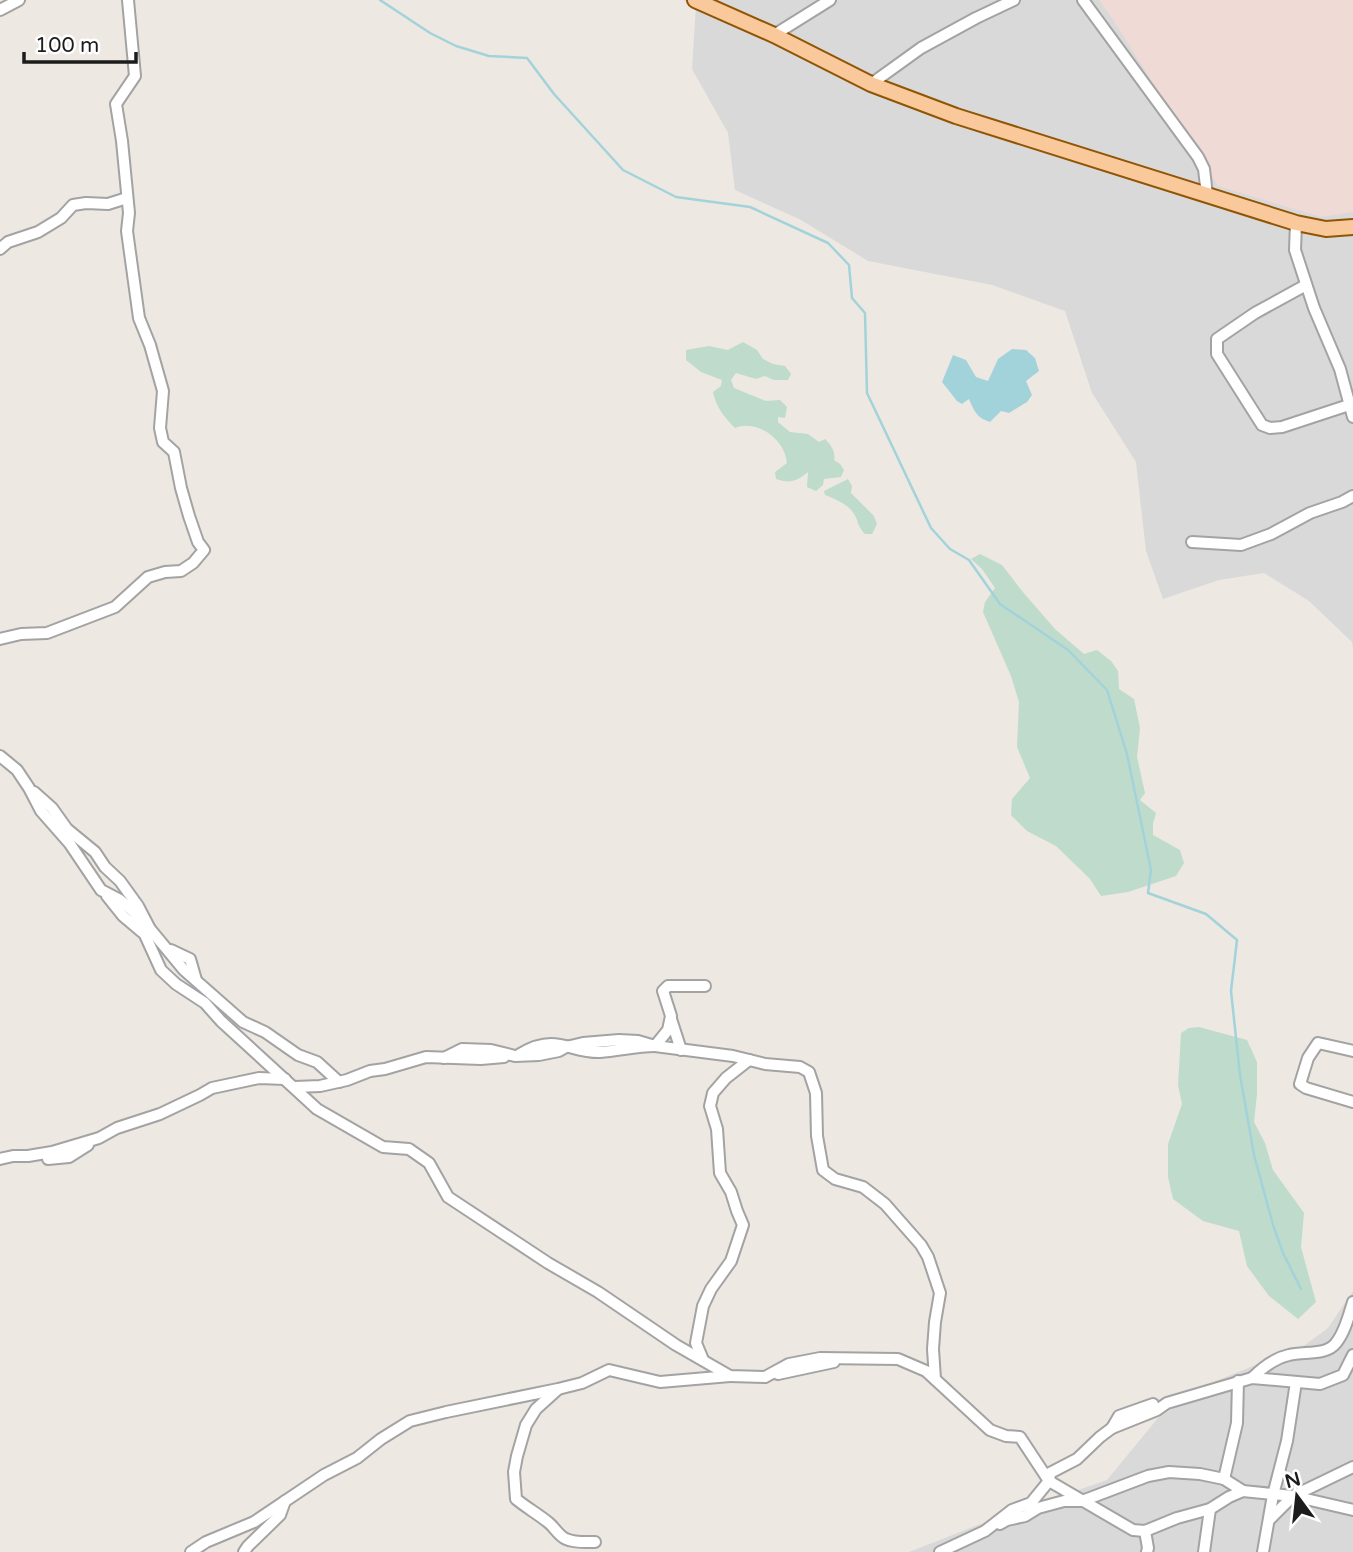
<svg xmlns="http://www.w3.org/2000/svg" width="1353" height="1552" viewBox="0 0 1353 1552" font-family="'Varela Round',sans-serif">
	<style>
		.residential { fill: #dad9d9 }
		.military { fill: #efdad5 }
		.wetland { fill: #bfdbcc }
		.water { fill: #a3d3da }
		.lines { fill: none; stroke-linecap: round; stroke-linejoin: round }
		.stream { stroke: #a3d3da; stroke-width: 2.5 }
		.minor-casing { stroke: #a3a3a3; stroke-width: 14 }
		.major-casing { stroke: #905504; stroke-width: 18 }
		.minor { stroke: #fff; stroke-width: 10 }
		.major { stroke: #f9c89b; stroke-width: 14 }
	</style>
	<rect width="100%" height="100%" fill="#ede8e2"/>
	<g class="residential">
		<polygon points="683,0 1353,0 1353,649 1352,642 1309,601 1264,573 1219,580 1163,599 1146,551 1136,462 1092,393 1065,311 992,285 868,261 801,220 735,190 728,133 692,69 696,6"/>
		<polygon points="1353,1291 1353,1552 909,1552 978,1525 1107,1480 1158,1418 1211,1383 1305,1345 1328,1328"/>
	</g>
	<polygon class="military" points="1099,0 1353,0 1353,212 1321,217 1218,186 1112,18"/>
	<g class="wetland">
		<path d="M 743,342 L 757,350 L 763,359 L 773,364 L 785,366 L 791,374 L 788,380 L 774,380 L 765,376 L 756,379 L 736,373 L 731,380 L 734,388 L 766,401 L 780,400 L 787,407 L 785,418 L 778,417 L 778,422 L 790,432 L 808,434 L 819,442 L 825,439 C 831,445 836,452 834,460 L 840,464 L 844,470 L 841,477 L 824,479 L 823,485 L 816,491 L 807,487 L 808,472 C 797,481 790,484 776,479 L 775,472 L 787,463 C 785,439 757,419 735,428 C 724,417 716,407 713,392 L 721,386 L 722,380 L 701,372 L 686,360 L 686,350 L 709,346 L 728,350 Z"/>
		<path d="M 848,479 L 852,486 L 851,493 L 874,516 L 877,524 L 872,534 L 865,534 C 856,524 859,521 854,514 C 848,504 835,499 825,495 L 824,491 Z"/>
		<polygon points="980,554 1002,565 1022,591 1055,629 1084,654 1097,650 1111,661 1118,671 1119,689 1134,699 1140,728 1137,757 1145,793 1140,800 1156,813 1153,824 1153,835 1180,850 1184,863 1176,876 1128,892 1101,896 1090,879 1056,846 1027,831 1011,815 1012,799 1030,778 1017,747 1019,702 1011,676 983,612 985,602 995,588 982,569 971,559"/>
		<polygon points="1199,1027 1247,1040 1257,1062 1257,1094 1254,1122 1265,1143 1273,1170 1304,1213 1301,1247 1316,1302 1298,1319 1269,1296 1247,1266 1239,1231 1203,1221 1173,1199 1168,1177 1168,1144 1182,1104 1178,1085 1181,1033 1189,1028"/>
	</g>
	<path class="water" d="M 1012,349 L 1026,350 L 1035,358 L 1039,371 L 1026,381 L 1032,395 L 1027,402 L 1009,413 L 1001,411 L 990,422 C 977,418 974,411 969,399 L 962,404 L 957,401 L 942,382 L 953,355 L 966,360 L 976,377 L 988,381 L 998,359 Z"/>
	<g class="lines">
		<polyline class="stream" points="380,0 430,33 456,46 489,56 527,58 554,94 623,170 676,197 750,207 828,243 849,265 852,298 865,313 867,393 931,528 950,549 969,560 1000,604 1068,650 1107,690 1127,754 1151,870 1148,893 1206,914 1237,940 1231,991 1240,1075 1254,1155 1273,1225 1283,1253 1301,1289"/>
		<g class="minor-casing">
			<g id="minor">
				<polyline points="1083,0 1198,157 1204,169 1207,195"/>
				<polyline points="0,10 19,0"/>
				<polyline points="774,35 830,0"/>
				<polyline points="871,84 921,48 976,18 1014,0"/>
				<polyline points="1296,223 1295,250 1314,308 1340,369 1353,417"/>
				<polyline points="0,249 8,242 38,232 61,218 73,205 86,203 108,204 127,198"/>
				<polyline points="1306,285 1255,313 1217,339 1217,354 1262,425 1270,428 1282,427 1349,405"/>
				<polyline points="1192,542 1241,545 1271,534 1310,513 1342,502 1353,496"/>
				<polyline points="0,639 21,634 47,633 115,607 148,577 165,572 181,571 193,563 204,550 198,542 189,516 181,488 174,452 163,442 160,428 163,391 150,345 139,318 127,231 129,213 122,141 116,104 135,76 128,0"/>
				<polyline points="0,756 17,770 29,788 41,811 70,844 101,890 120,900 135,913 161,970 176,984 205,1003 221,1021 317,1109 383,1147 409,1149 429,1163 448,1197 548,1263 598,1292 676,1345 730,1376 765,1377 789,1364 820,1358 898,1359 926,1371 990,1430 1006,1436 1020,1437 1049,1481 1133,1530 1145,1531 1177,1518 1210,1509 1229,1497 1243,1491 1293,1496 1353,1510"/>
				<polyline points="34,792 52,808 67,829 95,852 105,867 120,881 138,906 150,929 184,970 243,1022 265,1032 298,1055 317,1062 339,1082"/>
				<polyline points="107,896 123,916 142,932"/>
				<polyline points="171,950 190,959 196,980"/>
				<polyline points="671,1019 681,1050"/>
				<polyline points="1353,1051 1318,1043 1308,1058 1300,1084 1306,1088 1353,1102"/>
				<path d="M 520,1054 C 530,1048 539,1044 551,1044 C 567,1044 582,1053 600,1052 C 618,1051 636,1046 655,1046 L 668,1030 L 671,1016 L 663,991 L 668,986 L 705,986"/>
				<polyline points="444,1058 462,1049 491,1050 515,1056 539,1055 559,1051 566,1047 583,1043 619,1040 638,1041 655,1046 733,1056 765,1064 800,1067 809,1072 816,1093 817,1136 823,1170 835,1179 863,1187 885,1204 921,1245 928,1257 940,1293 935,1322 933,1349 935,1379"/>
				<polyline points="295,1087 320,1086 347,1080 370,1071 385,1069 426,1057 481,1059 504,1057"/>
				<polyline points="0,1159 13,1156 28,1156 52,1152 99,1138 117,1128 160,1114 200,1095 212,1088 259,1078 285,1079"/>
				<polyline points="48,1159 69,1157 88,1145"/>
				<polyline points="703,1360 696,1343 703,1306 711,1289 731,1261 743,1225 737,1211 731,1192 720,1173 717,1129 710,1106 713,1093 726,1078 749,1060"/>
				<polyline points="778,1374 834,1362"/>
				<path d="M 1252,1378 C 1262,1368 1275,1358 1289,1355 C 1304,1351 1326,1356 1336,1343 C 1345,1332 1349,1315 1353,1302"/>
				<path d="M 557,1390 L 536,1409 L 526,1425 L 517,1456 L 514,1472 L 516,1499 C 527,1508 538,1514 549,1523 C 555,1528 559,1536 566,1539 C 574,1543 586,1542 595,1542"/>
				<polyline points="1112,1428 1119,1416 1153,1404"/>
				<polyline points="1224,1479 1237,1423 1238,1381"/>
				<polyline points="1269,1520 1293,1496 1353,1467"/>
				<polyline points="1000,1524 1007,1520 1025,1516 1038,1508 1064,1501 1082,1501 1148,1476 1169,1472 1200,1474 1224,1479 1243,1491"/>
				<polyline points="1145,1531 1148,1548 1147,1552"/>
				<polyline points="191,1552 206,1542 254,1522 324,1475 357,1458 381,1439 410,1421 446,1412 558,1389 582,1383 609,1370 660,1382 730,1376"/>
				<polyline points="244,1552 248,1546 280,1515 285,1501"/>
				<polyline points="940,1552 985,1531 1012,1510 1031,1503 1049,1481 1050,1473 1077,1459 1100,1437 1112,1428 1157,1410 1167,1403 1252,1378 1320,1384 1343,1375 1353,1355"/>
				<polyline points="1204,1552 1210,1509"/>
				<polyline points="1263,1552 1273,1495 1287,1441 1296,1382"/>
			</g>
		</g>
		<g class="major-casing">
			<polyline id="major" points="695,0 774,35 871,84 956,116 1296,223 1326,229 1353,227"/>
		</g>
		<use href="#minor" class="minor"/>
		<use href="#major" class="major"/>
	</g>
	<g transform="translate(1297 1496) rotate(345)" stroke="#ffffff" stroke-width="5" paint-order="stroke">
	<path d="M0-5L12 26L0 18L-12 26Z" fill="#1c1c1c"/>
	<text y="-10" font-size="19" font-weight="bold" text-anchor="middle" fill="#1c1c1c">N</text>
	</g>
	<path d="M24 52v10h112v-10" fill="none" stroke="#1c1c1c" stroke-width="3.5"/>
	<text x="35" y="52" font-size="21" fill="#1c1c1c" stroke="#ffffff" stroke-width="5" paint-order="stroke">100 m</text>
</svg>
